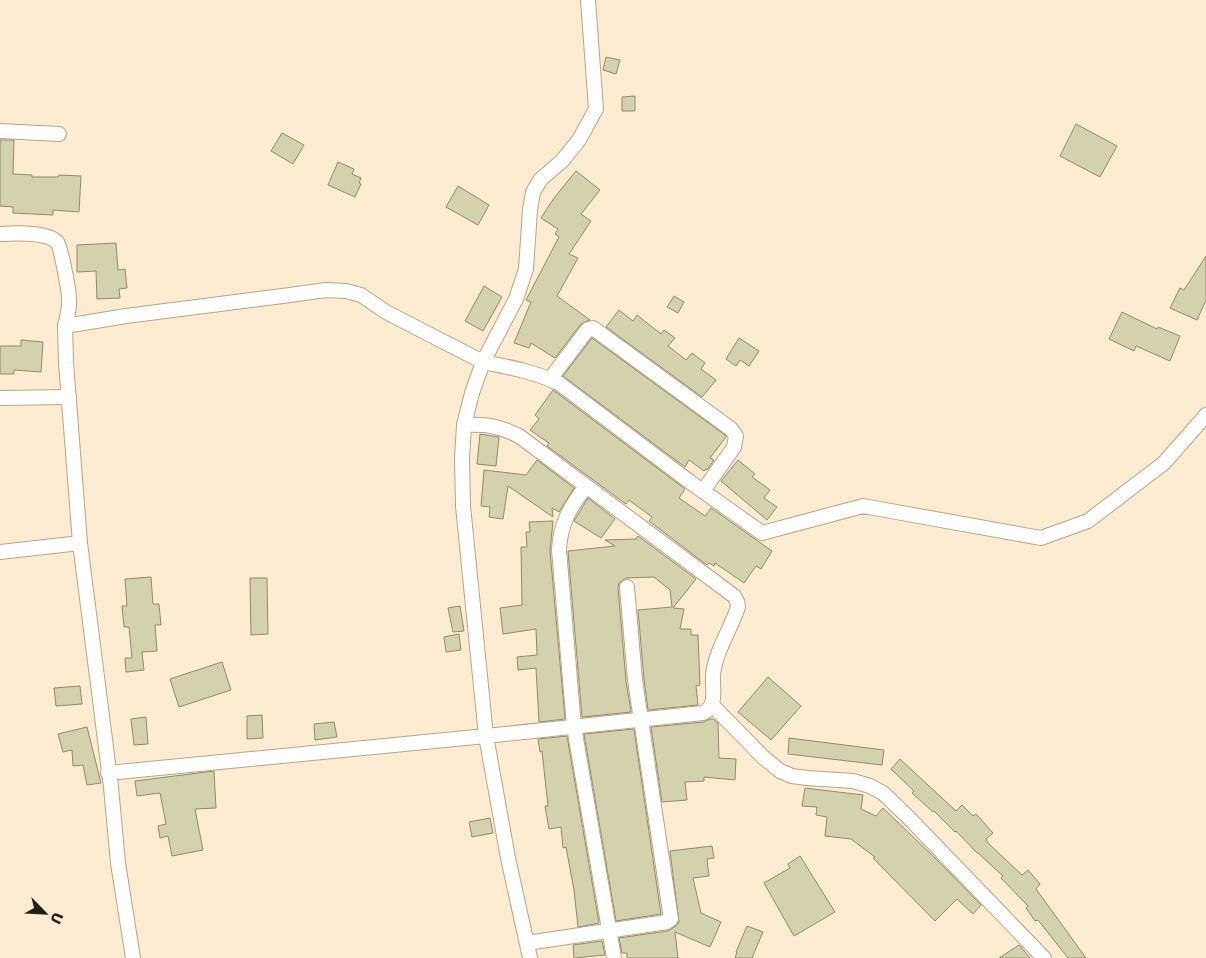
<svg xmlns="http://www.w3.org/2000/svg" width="1206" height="958" viewBox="0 0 1206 958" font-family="'DejaVu Sans',sans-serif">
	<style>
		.building { fill: #d4d1ad; stroke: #8f8b6a }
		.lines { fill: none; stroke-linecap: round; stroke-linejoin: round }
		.street-casing { stroke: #b9a486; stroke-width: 16 }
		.street { stroke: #fff; stroke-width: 14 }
	</style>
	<rect width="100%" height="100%" fill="#fdebd2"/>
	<g class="building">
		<polygon points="606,57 620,60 616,74 603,70"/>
		<polygon points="635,96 635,111 622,111 622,97"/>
		<polygon points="1076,124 1117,146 1100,177 1060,156"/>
		<polygon points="282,133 304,145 293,164 271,151"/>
		<polygon points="0,140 14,140 13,174 32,175 32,177 58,177 59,175 81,176 79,212 53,210 53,215 13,213 13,207 0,206"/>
		<polygon points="338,162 354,169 352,174 361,178 359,183 361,184 355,197 328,185"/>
		<polygon points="576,171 600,190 581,214 591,221 569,254 578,258 557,296 590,320 581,324 555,358 531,343 529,348 514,343 531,302 526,300 559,237 555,234 558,229 541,218 554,198"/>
		<polygon points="458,186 489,205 478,225 446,207"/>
		<polygon points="116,243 118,270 125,269 127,288 119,289 120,298 97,299 96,271 77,272 77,245"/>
		<polygon points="1206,256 1206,300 1197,320 1170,308 1180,288 1184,290"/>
		<polygon points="484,286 502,297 483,331 465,321"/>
		<polygon points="674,296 684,302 678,313 667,307"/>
		<polygon points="619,310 633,321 637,315 661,334 664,330 675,338 668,346 686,360 692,353 705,363 701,369 716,380 702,397 606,327"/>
		<polygon points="1122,312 1157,329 1158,327 1180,336 1170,361 1136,346 1134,351 1109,339"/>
		<polygon points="592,338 725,435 726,437 710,458 714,460 707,470 706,469 704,471 689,460 685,467 563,376"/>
		<polygon points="739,338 759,351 749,366 740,360 736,366 726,359"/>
		<polygon points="21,340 43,342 41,372 14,370 14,374 0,374 0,346 21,346"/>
		<polygon points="553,390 685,489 679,498 705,516 711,508 772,551 761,569 756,566 744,583 715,563 714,566 709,563 707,565 649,521 652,517 629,500 626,504 547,446 549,443 530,430 539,419 535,415"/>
		<polygon points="480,434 499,437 496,466 477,464"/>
		<polygon points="537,460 574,488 559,512 552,508 553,517 508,486 503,519 489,517 490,507 481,506 484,470 526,475"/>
		<polygon points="738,460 755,474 752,477 770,490 764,498 777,507 767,520 721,481"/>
		<polygon points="588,498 615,519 601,538 574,521"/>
		<polygon points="553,521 550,551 565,719 539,722 536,668 518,670 517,657 537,655 536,629 503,634 500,608 522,605 521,547 527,547 526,532 530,532 529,522"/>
		<polygon points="638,536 696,579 673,608 684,609 680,629 691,629 691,635 698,635 700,685 696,686 698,705 648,710 644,679 638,610 672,607 670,590 654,577 626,578 619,583 618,588 626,681 631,712 582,717 568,551 615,546 605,540 636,539"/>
		<polygon points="151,577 153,604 159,604 161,625 155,625 157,651 142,652 144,670 126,672 125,658 132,658 129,627 124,627 122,606 127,606 125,579"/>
		<polygon points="250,578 267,578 268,634 251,635"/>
		<polygon points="460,606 464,631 453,632 448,608"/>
		<polygon points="459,634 461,650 446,652 444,637"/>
		<polygon points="222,662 231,690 179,707 170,679"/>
		<polygon points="768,677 801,706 771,740 738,712"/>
		<polygon points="80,686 82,704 56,706 54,688"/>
		<polygon points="262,715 263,738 247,739 247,716"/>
		<polygon points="146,717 148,744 134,745 131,719"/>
		<polygon points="710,719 713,719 718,723 719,758 736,759 735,780 704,777 704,781 685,782 687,800 662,802 651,727 704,722"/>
		<polygon points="334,722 337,737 315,740 314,724"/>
		<polygon points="87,727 101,783 87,785 83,765 73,766 72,750 63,752 58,734"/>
		<polygon points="634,729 661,914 616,921 584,734"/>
		<polygon points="567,736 599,923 578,927 574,890 566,847 563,848 561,827 549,829 545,806 548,806 542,751 540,752 538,739"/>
		<polygon points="789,738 884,750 882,765 788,754"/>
		<polygon points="900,759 956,811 962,805 973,816 976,814 993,833 986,839 988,843 1022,875 1028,870 1040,884 1036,889 1086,958 1068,958 1038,920 1035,921 1026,908 1028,906 1001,878 1003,876 978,853 977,853 956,831 955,832 934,811 933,812 912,793 914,791 891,769"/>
		<polygon points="214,771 216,808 195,809 203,850 172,856 168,836 160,838 158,826 166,824 160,793 137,796 135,781"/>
		<polygon points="805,788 863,795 861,809 876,816 883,808 935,858 981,905 973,914 957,899 935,921 873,858 875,857 851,839 825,836 827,817 816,815 817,807 802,806"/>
		<polygon points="490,818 493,833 472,837 469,822"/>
		<polygon points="712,846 714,858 707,859 709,876 693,878 701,913 721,922 710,947 675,932 678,958 627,958 627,953 622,953 619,938 668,931 676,926 679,922 670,851"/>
		<polygon points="800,856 835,912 794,936 764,883 790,868 788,864"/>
		<polygon points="747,926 763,932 752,958 735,958 737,952 736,952"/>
		<polygon points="602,941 605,955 574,958 573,945"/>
		<polygon points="1019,945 1030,958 999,958"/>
	</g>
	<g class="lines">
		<g class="street-casing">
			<g id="street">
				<path d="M 588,0 L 596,109 L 579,140 L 562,161 L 541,179 L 533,192 L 530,210 L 526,269 L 516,299 L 483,362 C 509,367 536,372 560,384 L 690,482 L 762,533 L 863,506 L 1041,538 L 1088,521 L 1164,463 L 1206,415"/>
				<polyline points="0,131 59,134"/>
				<path d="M 0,234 C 14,233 47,232 57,242 C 61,247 69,291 69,299 C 70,308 67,317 65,326 L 126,316 L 290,295 L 326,290 L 346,291 L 361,295 L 386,312 L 483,362 L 472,393 L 464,425 L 462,459 L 463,506 L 486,736 L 508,858 L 530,958"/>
				<polyline points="65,326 66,363 80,543 111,787 118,863 133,958"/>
				<polyline points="550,379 588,329 593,328 731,429 736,436 734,447 703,491"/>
				<polyline points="0,398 69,397"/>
				<path d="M 586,487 C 570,506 560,525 559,550 L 574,727 L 614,958"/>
				<polyline points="0,552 80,543"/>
				<polyline points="712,705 763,757 780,771 792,776 807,778 853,781 870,786 883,793 908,817 1044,958"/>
				<path d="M 108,773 L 486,736 L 703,713 C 718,706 712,688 713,674 C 716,650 731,629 738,607 L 737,601 L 734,596 L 519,436 C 499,426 487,424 464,425"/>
				<polyline points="527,943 667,922 671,919 635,680 627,587"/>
			</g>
		</g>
		<use href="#street" class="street"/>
	</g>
	<g transform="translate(45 913) rotate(114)" stroke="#fdebd2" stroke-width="4" paint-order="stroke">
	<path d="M0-4L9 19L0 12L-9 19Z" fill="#251d11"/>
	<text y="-8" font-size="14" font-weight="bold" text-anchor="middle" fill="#251d11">U</text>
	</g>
</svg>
